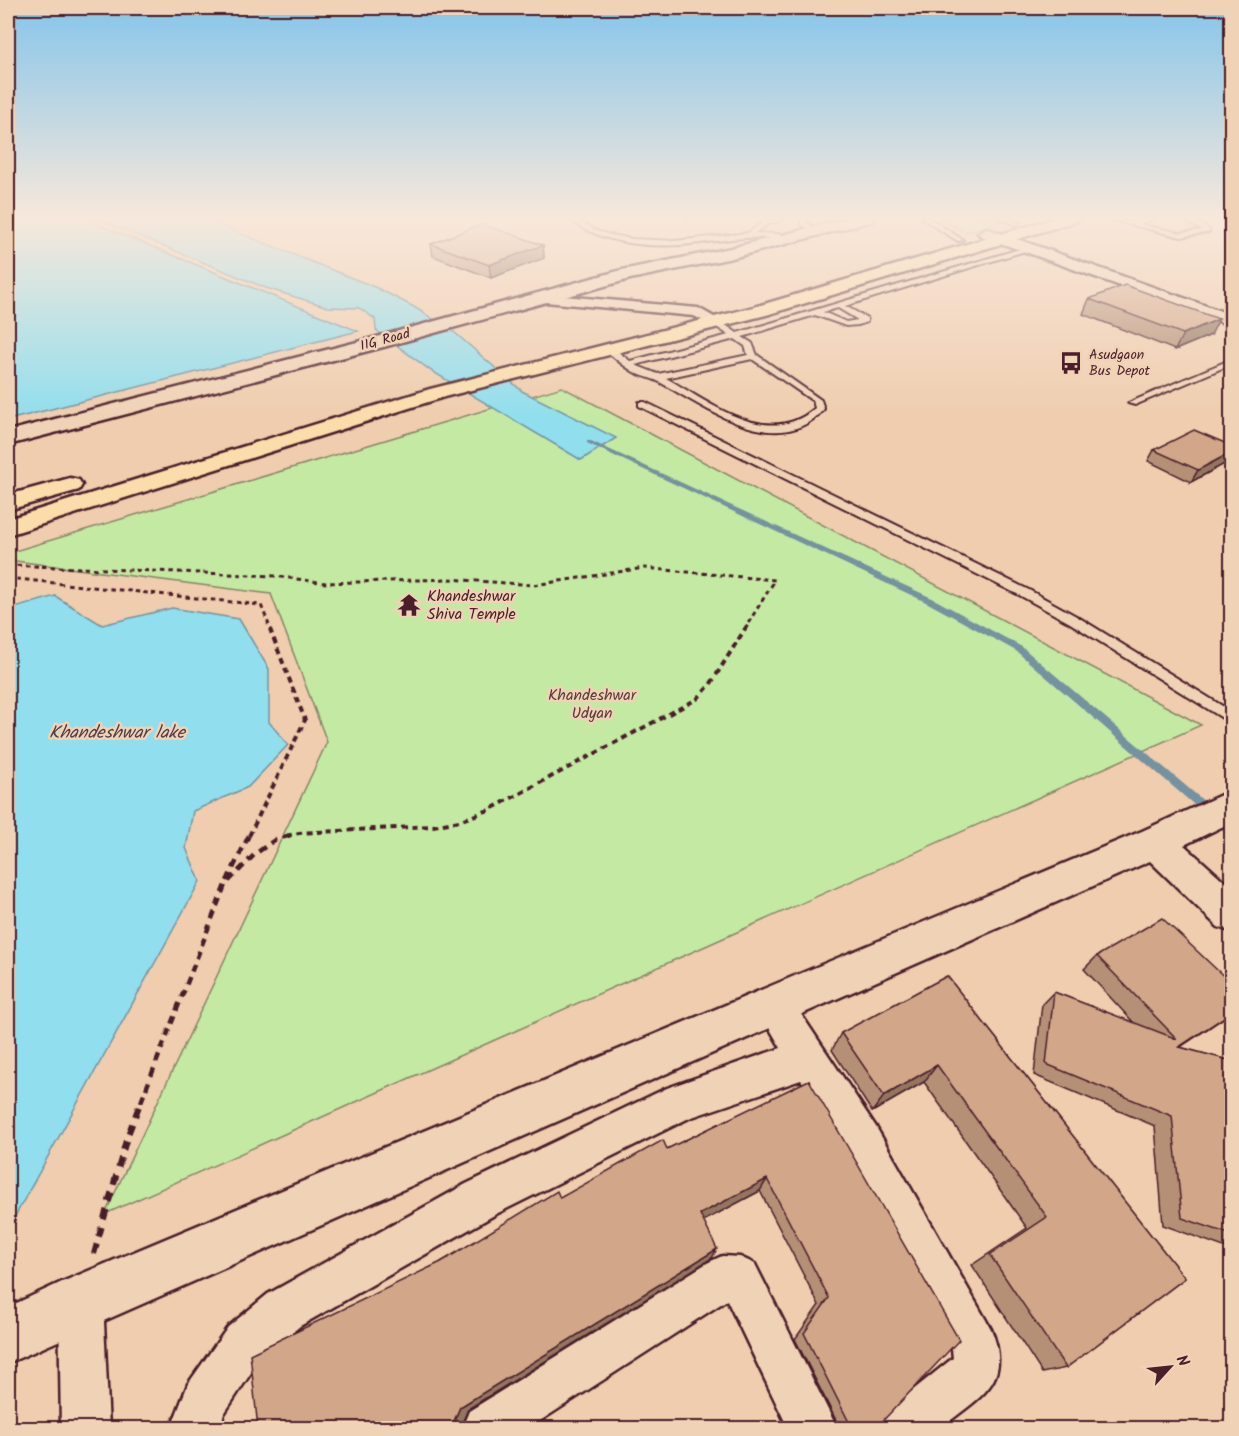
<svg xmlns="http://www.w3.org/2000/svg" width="1239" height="1436" viewBox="0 0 1239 1436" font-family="Kalam,sans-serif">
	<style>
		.green { fill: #c4e9a3; stroke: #878467; stroke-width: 1.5 }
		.water { fill: #90deee; stroke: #7492a0; stroke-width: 1.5 }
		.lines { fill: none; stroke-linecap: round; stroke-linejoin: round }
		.stream { fill: #7492a0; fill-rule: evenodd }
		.service-casing { stroke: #4a1f2b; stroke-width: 4 }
		.minor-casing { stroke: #4a1f2b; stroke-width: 5 }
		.tertiary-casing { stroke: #4a1f2b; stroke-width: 5 }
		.trunk-casing { stroke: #4a1f2b; stroke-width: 5 }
		.path-far3 { stroke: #4a1f2b; stroke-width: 3; stroke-dasharray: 4.5 4; stroke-linecap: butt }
		.path-far2 { stroke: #4a1f2b; stroke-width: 4; stroke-dasharray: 6 4.5; stroke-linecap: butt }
		.path-far1 { stroke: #4a1f2b; stroke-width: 4.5; stroke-dasharray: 8 6; stroke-linecap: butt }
		.path { stroke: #4a1f2b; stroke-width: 6; stroke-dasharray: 10 8; stroke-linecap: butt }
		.service { fill: #f0d2b6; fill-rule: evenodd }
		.minor { fill: #f0d2b6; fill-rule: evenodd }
		.tertiary { fill: #f0d2b6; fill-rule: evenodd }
		.trunk { fill: #fbdcab; fill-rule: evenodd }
		.wall { fill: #b58f76; stroke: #4a1f2b; stroke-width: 1.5 }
		.shaded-wall { fill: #937460; stroke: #4a1f2b; stroke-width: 1.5 }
		.building { fill: #d2a689; stroke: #4a1f2b; stroke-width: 1.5 }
		.labels { text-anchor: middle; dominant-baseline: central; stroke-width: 5; stroke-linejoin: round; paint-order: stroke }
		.far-street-label { font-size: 14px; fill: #4a1f2b; stroke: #f0d2b6 }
		.far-poi-label { font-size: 14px; fill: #4a1f2b; stroke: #f0d2b6; text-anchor: start }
		.poi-label { font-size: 16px; fill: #4a1f2b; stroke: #f0d2b6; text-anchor: start }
		.park-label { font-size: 16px; fill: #5c3d3d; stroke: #f0d2b6 }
		.water-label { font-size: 18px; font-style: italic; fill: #543c48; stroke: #f0d2b6 }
	</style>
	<rect width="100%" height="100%" fill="#efcdae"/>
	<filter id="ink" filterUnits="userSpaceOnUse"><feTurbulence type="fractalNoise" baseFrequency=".0167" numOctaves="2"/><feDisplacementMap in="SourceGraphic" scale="12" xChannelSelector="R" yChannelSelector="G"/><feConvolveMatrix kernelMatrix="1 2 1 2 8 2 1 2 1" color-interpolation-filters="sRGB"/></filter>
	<g filter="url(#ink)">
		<g class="green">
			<polygon points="939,218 990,218 1001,222 966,232"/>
			<polygon points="562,387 1201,725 105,1214 327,742 271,594 8,560 8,553"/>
		</g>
		<g class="water">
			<polygon points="8,218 82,218 358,331 8,420"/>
			<polygon points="95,218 202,218 377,288 414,307 454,332 522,391 616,438 581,460 430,370 376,330 375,319 359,308 328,307 266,288"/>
			<polygon points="55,596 102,625 172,608 239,619 269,669 269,722 288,745 248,787 193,811 186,848 200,881 8,1229 8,610"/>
		</g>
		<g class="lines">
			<polygon class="stream" points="587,441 591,441 932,598 1022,647 1232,825 1232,835 1228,834 1016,651 926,602 587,443"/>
			<g class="service-casing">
				<g id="service">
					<path d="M 568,218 L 576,218 L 594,230 L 607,234 L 632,239 L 675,241 L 748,233 L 764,222 L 790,218 L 768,224 L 755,233 L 779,234 L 794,239 L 791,241 C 760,234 731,239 700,243 C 657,249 603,246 568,218 Z"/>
					<polygon points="801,218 807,218 806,222 819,231 819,233 815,233 801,224"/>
					<polygon points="921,218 929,218 963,240 958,241"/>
					<polygon points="999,218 1009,218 1019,223 1016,225"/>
					<polygon points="1104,218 1132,222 1156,218 1139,224 1181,233 1203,230 1178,218 1187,218 1208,228 1209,232 1181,237"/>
					<path d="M 1023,248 L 1025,251 L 845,306 L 867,318 L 867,322 L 858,325 L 846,326 L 815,315 L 742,337 L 752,343 L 757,355 L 821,400 L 824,409 C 779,461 708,409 663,384 C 654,378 643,377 634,372 C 624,366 613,357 605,349 L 612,347 L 630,361 L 729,335 L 712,324 L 712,320 L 718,320 L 737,333 ZM 838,308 L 858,320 L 846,322 L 823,312 ZM 735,339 L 745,346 L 748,355 L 658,374 L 635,365 ZM 752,359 L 813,401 L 815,408 C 768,450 709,402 666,378 Z"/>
					<polygon points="1232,359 1232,364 1135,405 1128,403"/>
					<polygon points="639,402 645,402 1029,590 1078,617 1232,712 1232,724 1070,623 1021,596 639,406"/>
				</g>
			</g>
			<g class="minor-casing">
				<g id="minor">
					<polygon points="540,294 698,308 723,322 715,327 694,316 535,301 533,298 535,295"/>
					<path d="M 774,988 L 787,993 L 876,1127 L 991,1329 C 1014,1384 978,1397 941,1428 L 880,1428 L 887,1411 L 953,1358 L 952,1349 L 848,1155 L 801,1080 L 689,1118 L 496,1214 L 300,1326 L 260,1359 L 224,1414 L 219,1428 L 171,1428 L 188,1384 L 228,1327 L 268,1294 L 466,1184 L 667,1088 L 781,1048 L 756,1005 L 761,993 Z"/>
					<polygon points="722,1256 740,1257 755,1264 837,1428 788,1428 727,1300 529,1428 462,1428 469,1411 707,1263"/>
					<polygon points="81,1279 97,1285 103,1301 109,1428 61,1428 59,1301 65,1285"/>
				</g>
			</g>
			<g class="tertiary-casing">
				<g id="tertiary">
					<polygon points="849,218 875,218 873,221 732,258 630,279 387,346 8,445 8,431 373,338 622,270 731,248"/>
					<polygon points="986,228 1232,315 1232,326 981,236 978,233"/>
					<polygon points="1232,790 1232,822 1184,845 1232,888 1232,932 1218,927 1150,861 8,1363 8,1307 62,1282 1142,831"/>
				</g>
			</g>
			<g class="trunk-casing">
				<g id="trunk">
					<polygon points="1055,218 1079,218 1077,221 766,315 444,397 8,535 8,519 430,389 754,307"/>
					<polygon points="70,478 79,480 82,485 79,490 8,510 8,495"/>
				</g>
			</g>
			<g class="path-far3">
				<polyline points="8,565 275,576 326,583 449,579 534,585 644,568 775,580 747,625"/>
				<polyline points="8,578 261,605 269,625"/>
			</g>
			<g class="path-far2">
				<polyline points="249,836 305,720 268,624"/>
				<polyline points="286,836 299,833 433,826 459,821 489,810 697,699 710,685 748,624"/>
			</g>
			<g class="path-far1">
				<polyline points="227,881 249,835"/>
				<polyline points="141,1102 225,885 255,854 276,839 292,835"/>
			</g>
			<polyline class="path" points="94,1254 127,1137 141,1101"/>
			<use href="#service" class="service"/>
			<use href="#minor" class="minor"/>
			<use href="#tertiary" class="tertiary"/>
			<use href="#trunk" class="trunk"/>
		</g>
		<g class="wall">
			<polygon points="431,244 543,245 544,258 491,278 433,256"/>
			<polygon points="1089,299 1211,335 1175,350 1083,314"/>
			<polygon points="1154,450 1230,461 1191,482 1148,461"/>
			<polygon points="1097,956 1232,984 1232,1012 1180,1047 1232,1061 1232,1250 1163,1225 1155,1126 1034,1075 1042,1004 1054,992 1134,1023 1084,969"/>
			<polygon points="947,976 1185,1278 1066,1368 1042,1373 972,1265 1027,1228 924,1082 872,1112 832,1050 841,1033"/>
			<polygon points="809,1080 876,1428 840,1428 795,1339 819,1305 760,1191 703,1221 712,1258 468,1409 441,1262 560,1198 667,1149"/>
		</g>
		<g class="shaded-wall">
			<polygon points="687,218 700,218 687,221"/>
			<polygon points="543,245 544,258 491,278 489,265"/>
			<polygon points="1219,319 1211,335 1175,350 1183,334"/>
			<polygon points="1232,452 1232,459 1230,461 1191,482 1198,470"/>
			<polygon points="1232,1012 1231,1013 1163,1059 1179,1047"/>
			<polygon points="937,1065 924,1082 872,1112 884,1096"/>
			<polygon points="767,1179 760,1191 696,1225 700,1214"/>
			<polygon points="717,1249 712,1258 468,1409 460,1428 451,1428 460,1407"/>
		</g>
		<g class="building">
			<polygon points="482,224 543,245 489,265 431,244"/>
			<polygon points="1125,285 1219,319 1183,334 1089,299"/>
			<polygon points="1194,430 1232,446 1232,452 1198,470 1154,450"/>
			<polygon points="1162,918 1232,984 1232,1012 1179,1047 1232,1061 1232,1235 1182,1218 1172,1116 1046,1064 1054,992 1177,1039 1097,956"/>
			<polygon points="947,976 1185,1278 1066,1368 990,1255 1047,1217 937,1065 884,1096 841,1033"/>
			<polygon points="809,1080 959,1340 876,1428 852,1428 804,1333 829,1298 767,1179 700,1214 717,1249 460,1407 451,1428 458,1428 258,1428 250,1354 441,1262 557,1191 560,1198 663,1140 667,1149"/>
		</g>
	</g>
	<linearGradient id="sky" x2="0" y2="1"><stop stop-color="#85c5ea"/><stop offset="0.52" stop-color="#f8e8db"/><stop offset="1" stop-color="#f8e8db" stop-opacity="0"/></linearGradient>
	<rect width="1239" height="419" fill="url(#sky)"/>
	<defs>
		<g id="bus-bare" transform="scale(1.8)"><path d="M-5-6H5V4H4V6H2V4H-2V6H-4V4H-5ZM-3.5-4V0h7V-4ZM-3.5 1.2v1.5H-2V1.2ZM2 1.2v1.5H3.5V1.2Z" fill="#4a1f2b" stroke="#f0d2b6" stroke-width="2.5" paint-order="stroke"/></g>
		<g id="temple-bare" transform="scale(1.8)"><path d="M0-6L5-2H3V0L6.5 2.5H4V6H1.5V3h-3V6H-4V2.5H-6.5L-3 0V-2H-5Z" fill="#4a1f2b" stroke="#f0d2b6" stroke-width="2.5" paint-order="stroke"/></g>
	</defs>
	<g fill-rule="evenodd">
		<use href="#bus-bare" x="1071" y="363"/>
		<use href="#temple-bare" x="409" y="605"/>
	</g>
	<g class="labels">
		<g class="far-street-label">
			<text transform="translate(385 340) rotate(-15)">IIG Road</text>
		</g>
		<g class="far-poi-label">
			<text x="1089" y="355">Asudgaon<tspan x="1089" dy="16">Bus Depot</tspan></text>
		</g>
		<g class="poi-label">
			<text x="427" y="596">Khandeshwar<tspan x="427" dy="18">Shiva Temple</tspan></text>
		</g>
		<g class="park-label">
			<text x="592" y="695">Khandeshwar<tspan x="592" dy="18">Udyan</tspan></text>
		</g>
		<g class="water-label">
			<text x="117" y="733">Khandeshwar lake</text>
		</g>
	</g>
	<rect width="1239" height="1436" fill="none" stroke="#f0d2b6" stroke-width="30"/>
	<rect x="15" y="15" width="1209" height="1406" fill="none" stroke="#4a1f2b" stroke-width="2" filter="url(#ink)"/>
	<g transform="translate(1170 1367) rotate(63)" stroke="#f0d2b6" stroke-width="4.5" paint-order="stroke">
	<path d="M0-4.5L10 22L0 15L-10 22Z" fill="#4a1f2b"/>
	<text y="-9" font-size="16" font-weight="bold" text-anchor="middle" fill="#4a1f2b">N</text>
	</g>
</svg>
